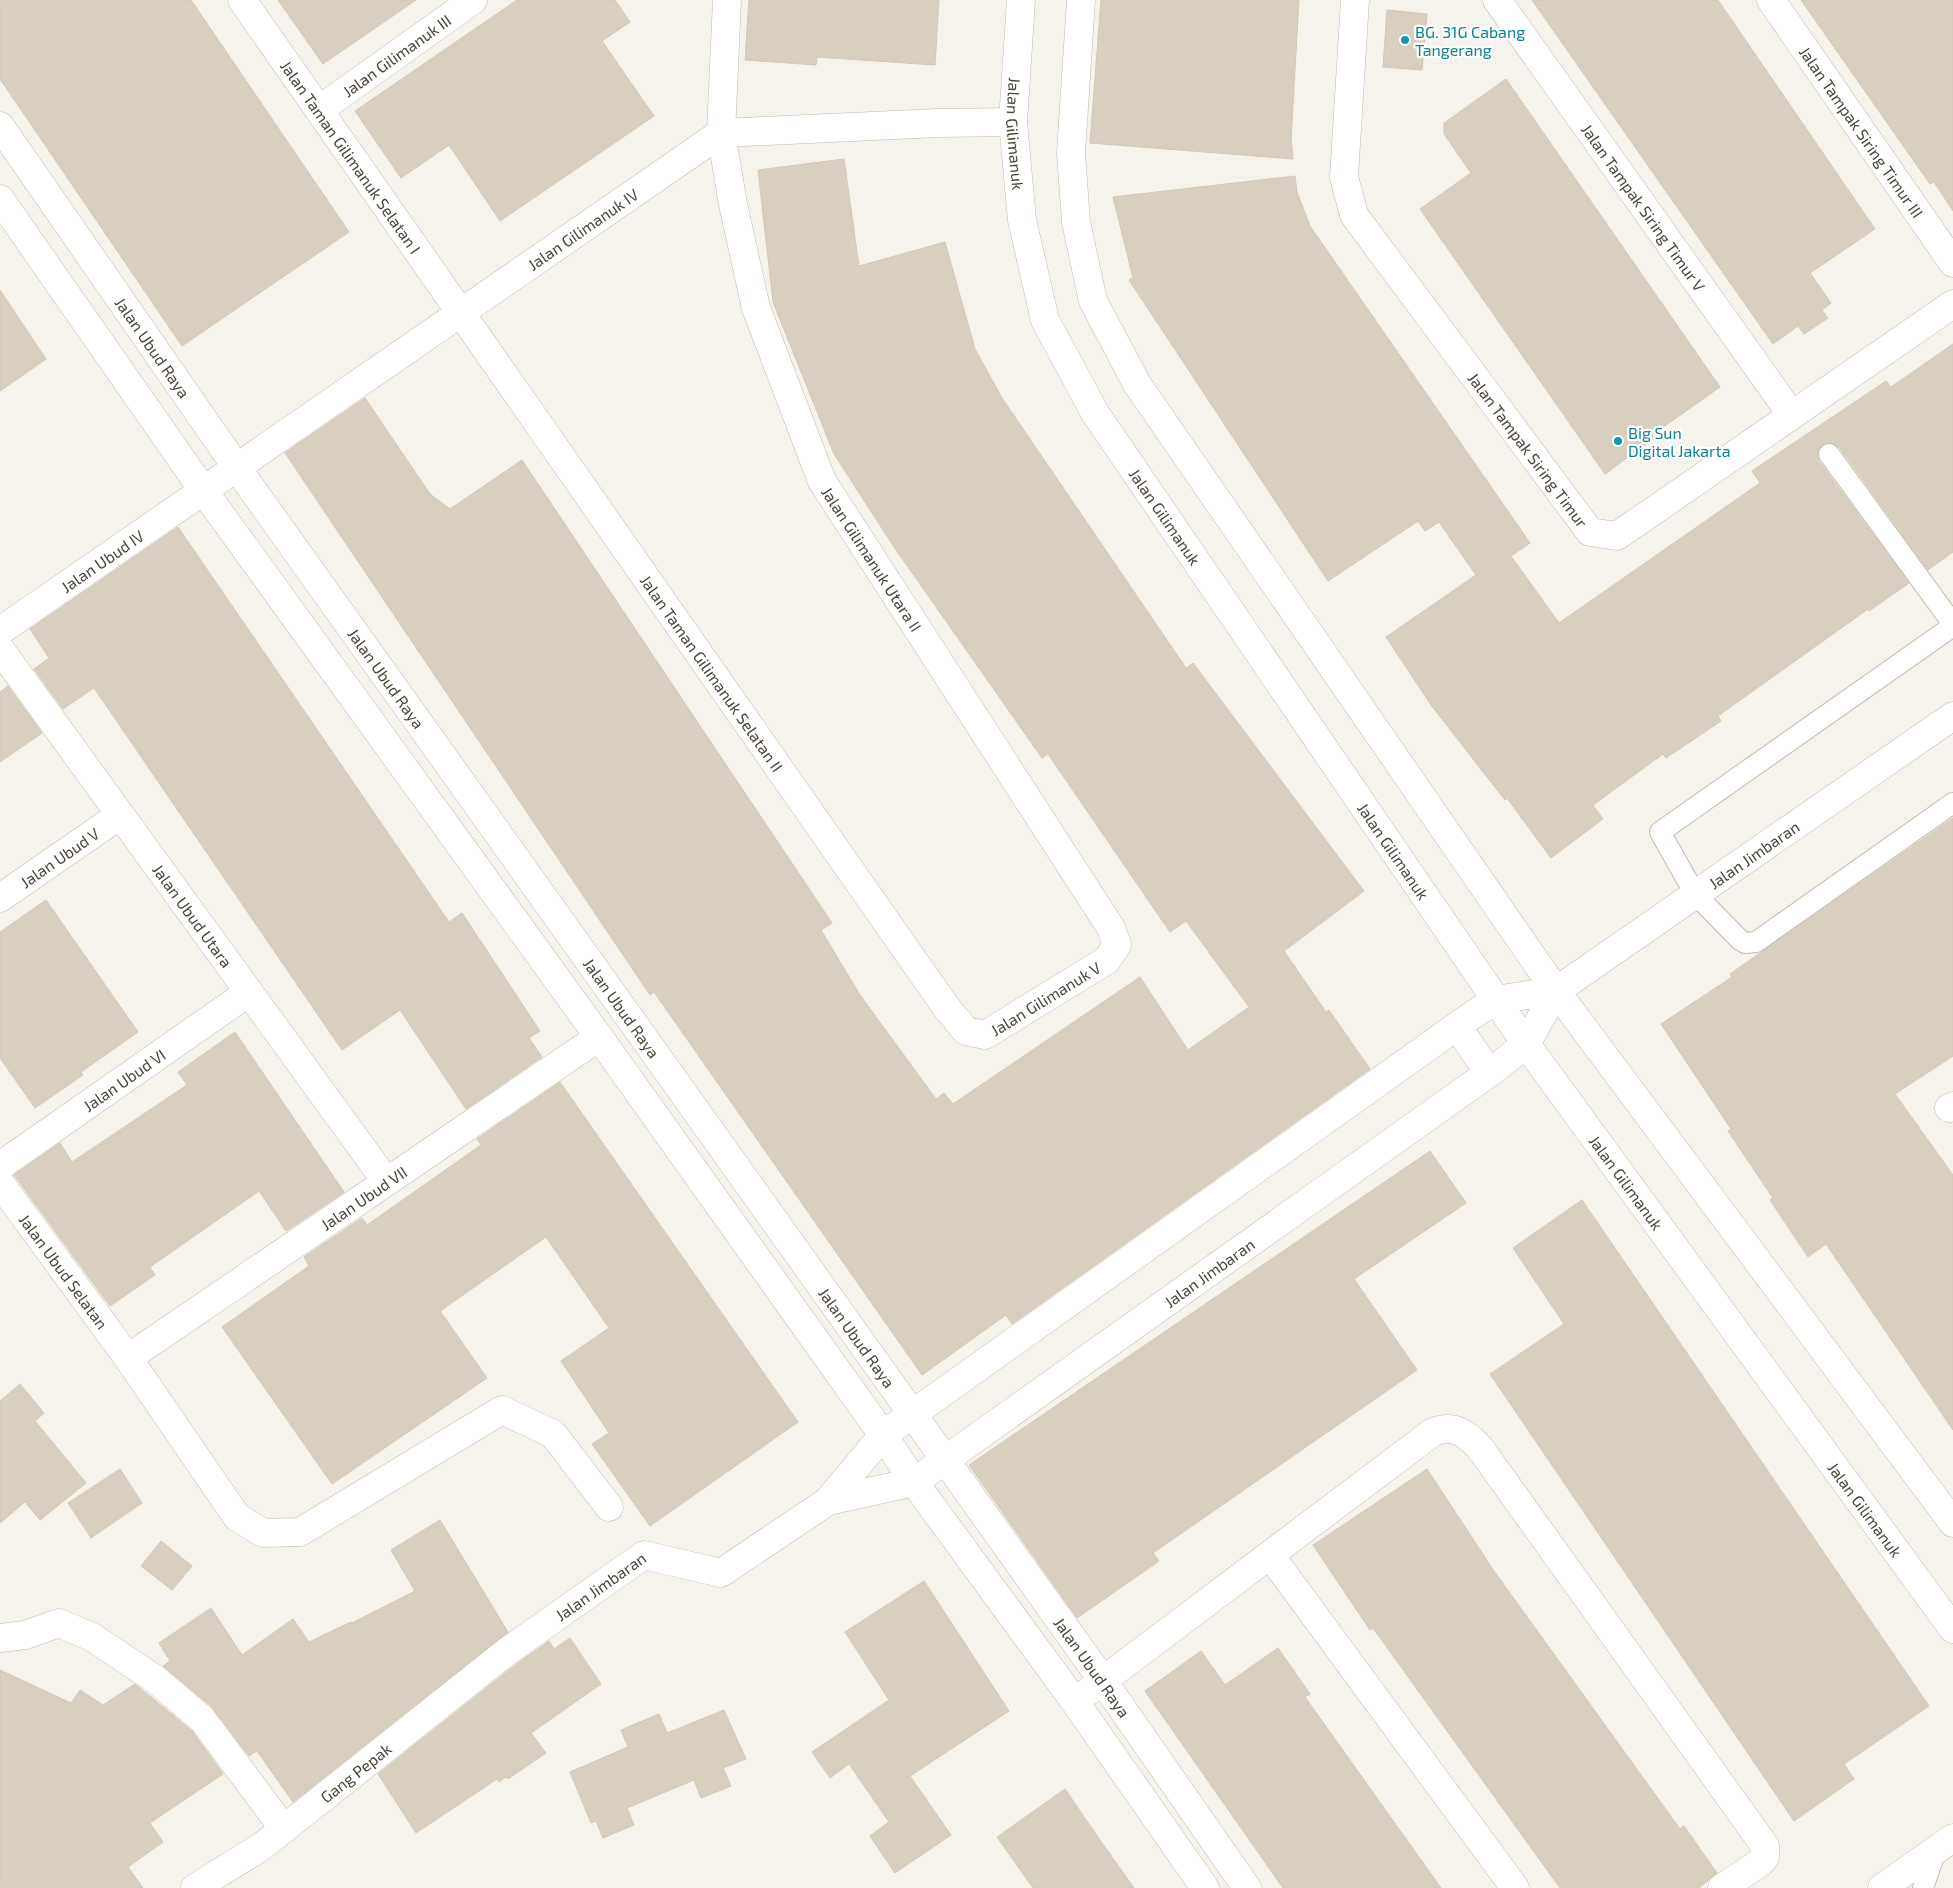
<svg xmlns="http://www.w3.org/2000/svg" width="1953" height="1888" viewBox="0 0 1953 1888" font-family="'Exo 2',sans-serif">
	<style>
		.building { fill: #d8cfc1; stroke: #d3c7b4 }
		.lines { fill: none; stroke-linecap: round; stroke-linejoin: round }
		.service-casing { stroke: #c2bbae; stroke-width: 22 }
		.minor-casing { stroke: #c2bbae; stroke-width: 29 }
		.tertiary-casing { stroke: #c2bbae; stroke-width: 29 }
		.service { stroke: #fff; stroke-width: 20 }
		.minor { stroke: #fff; stroke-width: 28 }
		.tertiary { stroke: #fff; stroke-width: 28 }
		.culture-dot { fill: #0f9aa8; stroke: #fff; stroke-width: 2 }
		.labels { text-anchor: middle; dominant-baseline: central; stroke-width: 4.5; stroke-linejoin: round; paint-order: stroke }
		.culture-label { font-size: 16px; fill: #0d838f; stroke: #fff; text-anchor: start }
		.street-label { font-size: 16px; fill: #4b4439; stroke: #fff }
	</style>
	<rect width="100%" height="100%" fill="#f6f3ec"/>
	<g class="building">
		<polygon points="0,0 191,0 349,232 182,346 0,79"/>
		<polygon points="278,0 416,0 323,64"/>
		<polygon points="517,0 615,0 630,22 602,41 654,116 500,221 449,145 401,178 355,111"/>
		<polygon points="749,0 939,0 935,65 817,57 816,65 745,60"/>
		<polygon points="1101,0 1299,0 1291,139 1293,159 1090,143"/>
		<polygon points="1532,0 1718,0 1875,229 1810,273 1831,303 1822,310 1828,318 1804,334 1798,326 1773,344"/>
		<polygon points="1801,0 1953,0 1953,211 1934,182 1930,184"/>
		<polygon points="1387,10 1427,14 1422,70 1383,67"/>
		<polygon points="1506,79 1720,387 1652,435 1654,438 1605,474 1420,209 1471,173 1444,134 1444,123"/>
		<polygon points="844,159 859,266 945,242 975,349 1002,398 1186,668 1193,663 1364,891 1284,951 1326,1012 1329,1010 1370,1069 1012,1324 1006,1315 922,1375 654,992 650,995 285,453 365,398 430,494 450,509 522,460 832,923 821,930 860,995 936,1099 944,1093 953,1104 1140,977 1188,1050 1249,1007 1186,921 1170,932 1048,754 1042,758 894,547 834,454 773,302 758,170"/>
		<polygon points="1295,176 1297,192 1310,226 1530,543 1511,556 1559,623 1760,483 1752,471 1886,381 1891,387 1953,344 1953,552 1928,570 1839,447 1828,442 1822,445 1817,455 1819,461 1909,583 1869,611 1868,609 1718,716 1721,721 1666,758 1663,754 1593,805 1603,819 1551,858 1507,798 1505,800 1431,705 1386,637 1476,575 1439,522 1425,531 1418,521 1328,581 1129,280 1133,278 1113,197"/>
		<polygon points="0,290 46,359 0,391"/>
		<polygon points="178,527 449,922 462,913 540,1031 529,1038 542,1057 466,1109 400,1010 342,1050 94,688 63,709 34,669 49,658 30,629"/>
		<polygon points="8,686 42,733 0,762 0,692"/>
		<polygon points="1953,818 1953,1056 1895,1094 1953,1175 1953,1430 1826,1244 1808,1257 1770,1200 1773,1198 1728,1131 1731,1129 1661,1024 1732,977 1730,974"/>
		<polygon points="46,900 138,1032 81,1072 83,1075 35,1108 0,1058 0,932"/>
		<polygon points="235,1032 344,1192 286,1231 259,1191 150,1267 155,1275 110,1306 14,1175 60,1143 72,1162 187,1085 178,1072"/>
		<polygon points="560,1082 798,1422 650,1526 592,1444 609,1433 561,1361 609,1328 546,1237 440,1311 487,1378 332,1484 222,1327 309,1266 304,1257 362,1218 367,1225 481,1145 477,1139"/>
		<polygon points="1430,1151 1466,1203 1354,1279 1417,1370 1153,1553 1159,1561 1077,1618 969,1465"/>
		<polygon points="1582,1200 1929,1706 1844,1764 1854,1779 1794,1821 1490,1374 1564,1324 1513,1248"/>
		<polygon points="20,1384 44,1413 35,1421 86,1483 40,1520 25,1502 0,1523 0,1401"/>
		<polygon points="120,1469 142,1503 91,1538 68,1503"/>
		<polygon points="1427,1469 1494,1571 1680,1829 1684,1826 1717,1873 1699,1888 1560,1888 1373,1628 1370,1630 1313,1545"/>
		<polygon points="440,1520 508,1632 293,1802 257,1751 249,1756 212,1707 163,1666 170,1661 159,1643 211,1608 242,1655 293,1619 309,1642 351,1622 352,1623 415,1591 391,1550"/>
		<polygon points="161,1541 192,1566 172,1590 141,1566"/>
		<polygon points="924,1581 1009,1711 910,1776 951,1835 895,1873 870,1836 889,1822 849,1764 830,1778 812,1752 889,1700 845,1632"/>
		<polygon points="570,1638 601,1684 531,1733 546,1753 508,1779 506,1777 499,1782 497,1779 416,1833 378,1774 518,1663 549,1641 554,1649"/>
		<polygon points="1278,1648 1310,1694 1305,1697 1441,1888 1283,1888 1145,1691 1201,1651 1225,1685"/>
		<polygon points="0,1670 71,1703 80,1690 103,1705 135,1684 191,1730 223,1774 150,1823 163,1842 128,1867 143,1888 0,1888"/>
		<polygon points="724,1710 746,1759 723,1768 731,1786 701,1798 694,1780 627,1808 634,1825 603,1838 596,1821 591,1823 570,1772 628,1747 621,1730 659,1714 667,1733"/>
		<polygon points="1065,1789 1102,1843 1134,1888 1033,1888 997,1837"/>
	</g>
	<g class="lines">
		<g class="service-casing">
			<g id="service">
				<polyline points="1829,454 1953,624"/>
				<polyline points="1953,626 1660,832 1695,894 1740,940 1745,943 1756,942 1953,803"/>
				<polyline points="1923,1888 1936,1850"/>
			</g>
		</g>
		<g class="minor-casing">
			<g id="minor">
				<path id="s1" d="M 242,0 L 946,1007 L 966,1031 L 985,1035 L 1107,960 L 1117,945 L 1111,928 L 822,481 L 756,308 L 733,204 L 721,133 L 727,0"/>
				<path id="s2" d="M 1355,0 L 1344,177 L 1354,215 L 1590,532 L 1617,536 L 1953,304"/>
				<path id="s3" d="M 1497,0 L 1791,414"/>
				<path id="s4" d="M 1771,0 L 1953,263"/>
				<path id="s5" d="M 319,110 L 473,0"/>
				<path id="s6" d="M 0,126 L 237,468 L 1103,1681 L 1247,1888"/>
				<polyline points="0,199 203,490 599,1037 883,1435 914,1482 1075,1702 1205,1888"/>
				<path id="s7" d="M 0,631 L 721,133 L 938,123 L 1013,122"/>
				<path id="s8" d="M 0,649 L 386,1181"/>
				<path id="s9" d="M 0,898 L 120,815"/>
				<polyline points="1457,1026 1489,1073"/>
				<polyline points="1949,1108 1953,1106"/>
				<path id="s10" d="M 0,1166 L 249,992"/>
				<path id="s11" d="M 0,1183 L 128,1358 L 237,1517 L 263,1533 L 300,1532 L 502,1410 L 553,1434 L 609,1507"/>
				<path id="s12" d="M 128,1358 L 599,1037"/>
				<path id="s13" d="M 828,1501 L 914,1482 L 1496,1068 L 1526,1044 L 1556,991 L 1953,716"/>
				<polyline points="1270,1555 1515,1888"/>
				<polyline points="0,1638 25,1635 59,1623 92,1637 155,1679 202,1719 284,1829"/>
				<path d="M 1089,1691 L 1433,1432 C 1454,1424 1466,1433 1480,1448 L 1765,1846 L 1765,1857 L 1761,1862 L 1722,1888"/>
				<path id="s14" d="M 195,1888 L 261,1847 L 509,1650 L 644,1555 L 721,1573 L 828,1501 L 883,1435 L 1464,1021 L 1495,1000 L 1556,991"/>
				<polyline points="1882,1888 1953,1838"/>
			</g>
		</g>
		<g class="tertiary-casing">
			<g id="tertiary">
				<path id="s15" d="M 1021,0 L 1013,122 L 1022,220 L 1045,320 L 1095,413 L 1526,1044 L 1953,1629"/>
				<polyline points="1081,0 1071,153 1076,222 1093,301 1137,384 1556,991 1953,1523"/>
			</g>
		</g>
		<use href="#service" class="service"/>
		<use href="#minor" class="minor"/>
		<use href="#tertiary" class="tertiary"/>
	</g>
	<g class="culture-dot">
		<circle cx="1405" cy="40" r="5"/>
		<circle cx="1618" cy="441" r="5"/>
	</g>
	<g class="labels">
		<g class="culture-label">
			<text x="1415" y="31">BG. 31G Cabang<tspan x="1415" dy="18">Tangerang</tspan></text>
			<text x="1628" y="432">Big Sun<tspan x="1628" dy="18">Digital Jakarta</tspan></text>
		</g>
		<g class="street-label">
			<text stroke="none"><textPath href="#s5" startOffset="95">Jalan Gilimanuk III</textPath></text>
			<text stroke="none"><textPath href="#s4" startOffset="160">Jalan Tampak Siring Timur III</textPath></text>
			<text stroke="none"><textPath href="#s15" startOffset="134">Jalan Gilimanuk</textPath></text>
			<text stroke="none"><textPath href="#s1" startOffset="191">Jalan Taman Gilimanuk Selatan I</textPath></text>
			<text stroke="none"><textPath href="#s3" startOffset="254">Jalan Tampak Siring Timur V</textPath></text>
			<text stroke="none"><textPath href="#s7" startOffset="708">Jalan Gilimanuk IV</textPath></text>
			<text stroke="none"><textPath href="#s6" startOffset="269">Jalan Ubud Raya</textPath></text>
			<text stroke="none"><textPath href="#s2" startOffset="509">Jalan Tampak Siring Timur</textPath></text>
			<text stroke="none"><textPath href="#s15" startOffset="554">Jalan Gilimanuk</textPath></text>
			<text transform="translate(872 559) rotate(57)">Jalan Gilimanuk Utara II</text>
			<text stroke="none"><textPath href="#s7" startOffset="124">Jalan Ubud IV</textPath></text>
			<text stroke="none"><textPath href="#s1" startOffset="821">Jalan Taman Gilimanuk Selatan II</textPath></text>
			<text stroke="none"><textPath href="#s6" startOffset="674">Jalan Ubud Raya</textPath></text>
			<text stroke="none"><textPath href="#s15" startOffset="959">Jalan Gilimanuk</textPath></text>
			<text stroke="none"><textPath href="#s13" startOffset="1142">Jalan Jimbaran</textPath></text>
			<text stroke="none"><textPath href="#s9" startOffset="72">Jalan Ubud V</textPath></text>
			<text stroke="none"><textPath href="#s8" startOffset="329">Jalan Ubud Utara</textPath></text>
			<text stroke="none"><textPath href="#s1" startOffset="1350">Jalan Gilimanuk V</textPath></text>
			<text stroke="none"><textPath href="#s6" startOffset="1079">Jalan Ubud Raya</textPath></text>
			<text stroke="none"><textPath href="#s10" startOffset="151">Jalan Ubud VI</textPath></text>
			<text stroke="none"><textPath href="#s15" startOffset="1364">Jalan Gilimanuk</textPath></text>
			<text stroke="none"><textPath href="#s12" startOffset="285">Jalan Ubud VII</textPath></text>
			<text stroke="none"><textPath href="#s11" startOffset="109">Jalan Ubud Selatan</textPath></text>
			<text stroke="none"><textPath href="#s13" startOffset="450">Jalan Jimbaran</textPath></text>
			<text stroke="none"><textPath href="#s6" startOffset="1484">Jalan Ubud Raya</textPath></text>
			<text stroke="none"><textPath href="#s15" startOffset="1769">Jalan Gilimanuk</textPath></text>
			<text stroke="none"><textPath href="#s14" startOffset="506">Jalan Jimbaran</textPath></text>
			<text stroke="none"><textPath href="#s6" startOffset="1889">Jalan Ubud Raya</textPath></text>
			<text stroke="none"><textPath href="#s14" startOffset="198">Gang Pepak</textPath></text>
		</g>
	</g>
</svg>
